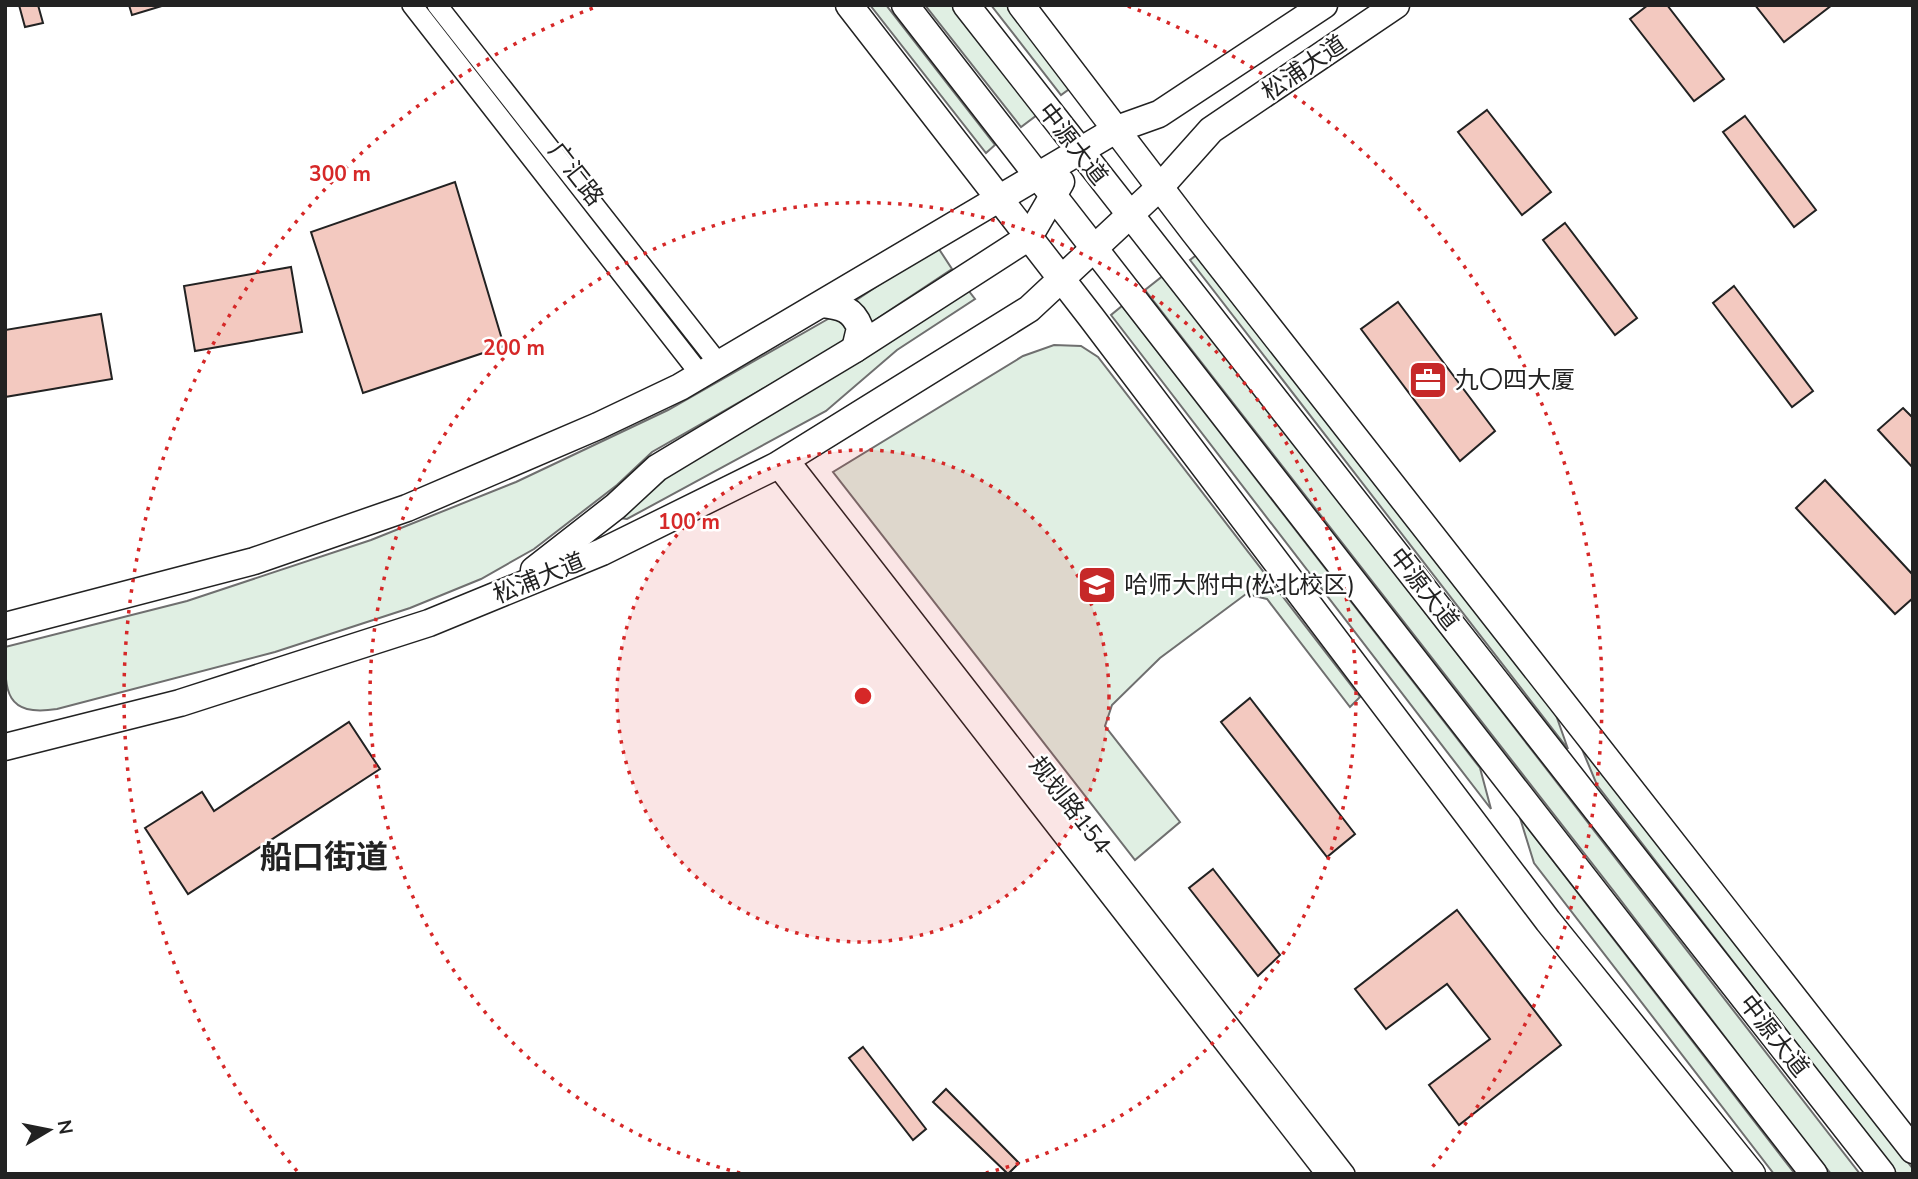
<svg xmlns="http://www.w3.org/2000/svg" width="1918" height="1179" viewBox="0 0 1918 1179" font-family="'Nunito Sans','Noto Sans SC',sans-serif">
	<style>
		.green { fill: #e0efe3; stroke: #6f6f6f; stroke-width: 2 }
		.building { fill: #f3c9c0; stroke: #222; stroke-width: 2 }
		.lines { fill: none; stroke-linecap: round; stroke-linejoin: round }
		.minor-casing { stroke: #222; stroke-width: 22 }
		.highway-casing { stroke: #222; stroke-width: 29 }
		.minor { stroke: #fff; stroke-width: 19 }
		.highway { stroke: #fff; stroke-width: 26 }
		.ring { fill: none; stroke: #d62828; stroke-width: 3.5; stroke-dasharray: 3.5 7 }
		.labels { text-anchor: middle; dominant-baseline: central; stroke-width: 5; stroke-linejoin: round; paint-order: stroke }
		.street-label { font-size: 24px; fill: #222; stroke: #fff }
		.poi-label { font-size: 24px; fill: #222; stroke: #fff; text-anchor: start }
		.district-label { font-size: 32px; font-weight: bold; fill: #222; stroke: #fff }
		.centre { fill: #d62828; stroke: #fff; stroke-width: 3.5 }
		.ring-label { font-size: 21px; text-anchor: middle; font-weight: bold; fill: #d62828; stroke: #fff; stroke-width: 5; stroke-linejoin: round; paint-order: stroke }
	</style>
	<rect width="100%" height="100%" fill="#fff"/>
	<g class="green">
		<polygon points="870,5 886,5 995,145 986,153"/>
		<polygon points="925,5 952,5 1037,115 1021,127"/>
		<polygon points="991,5 1008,5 1072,87 1061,95"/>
		<polygon points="937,246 952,269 869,324 855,301"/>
		<polygon points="1199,253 1551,701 1568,749 1190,260"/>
		<polygon points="1164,275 1860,1174 1831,1174 1808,1146 1616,894 1145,290"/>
		<polygon points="965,286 975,299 897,350 826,411 627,519 618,518 646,481"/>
		<polygon points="1122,306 1480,768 1491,809 1111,315"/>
		<path d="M 835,315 L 843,318 L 849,335 L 840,345 L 652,452 L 617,485 L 534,549 L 481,579 L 410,608 L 275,652 L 57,709 C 4,717 5,691 5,647 L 187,601 L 371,540 L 516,482 L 668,410 Z"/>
		<polygon points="1054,345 1081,346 1098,357 1360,697 1350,707 1267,599 1246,594 1160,658 1112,705 1105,726 1180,822 1135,860 833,472 1023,356"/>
		<polygon points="1574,730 1913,1169 1913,1174 1897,1174 1597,785"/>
		<polygon points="1520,818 1795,1174 1774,1174 1534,863"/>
	</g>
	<g class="building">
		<polygon points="19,5 38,5 43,23 25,27"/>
		<polygon points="129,5 165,5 132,15"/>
		<polygon points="1648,5 1667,5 1724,79 1694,101 1630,19"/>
		<polygon points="1755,5 1832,5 1784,42"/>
		<polygon points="1487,110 1551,192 1522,215 1458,132"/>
		<polygon points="1745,116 1816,210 1794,227 1723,132"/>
		<polygon points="455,182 504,346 363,393 311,232"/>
		<polygon points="1565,223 1637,318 1615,335 1543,240"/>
		<polygon points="291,267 302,332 195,351 184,286"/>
		<polygon points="1734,286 1813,391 1792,407 1713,303"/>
		<polygon points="1398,302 1495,431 1460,461 1361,329"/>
		<polygon points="101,314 112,379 5,397 5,330"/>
		<polygon points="1903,408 1913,418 1913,468 1878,430"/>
		<polygon points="1825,480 1913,575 1913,598 1895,614 1796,508"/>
		<polygon points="1250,698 1355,834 1327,857 1221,722"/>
		<polygon points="349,722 380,769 188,894 145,828 202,792 214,811"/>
		<polygon points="1213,869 1280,955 1258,976 1189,888"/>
		<polygon points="1457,910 1561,1045 1459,1125 1429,1085 1490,1039 1447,984 1386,1029 1355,989"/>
		<polygon points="863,1047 926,1129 913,1140 849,1058"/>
		<polygon points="946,1089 1019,1163 1008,1174 933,1102"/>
	</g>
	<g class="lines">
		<g class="minor-casing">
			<g id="minor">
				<polyline points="412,5 700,374"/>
				<polyline points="437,5 719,364"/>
				<polyline points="788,458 1345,1174"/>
				<polyline points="776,466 1326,1174"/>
			</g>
		</g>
		<g class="highway-casing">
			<g id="highway">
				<polyline points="849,5 1091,317 1548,921 1752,1174"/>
				<polyline points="905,5 1814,1174"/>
				<polyline points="966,5 1882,1174"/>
				<polyline points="1021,5 1194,232 1913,1150"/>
				<path d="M 822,304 C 841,306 853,309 860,328 L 855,349"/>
				<polyline points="534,570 616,506 657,468 855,349 1029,237 1061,182"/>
				<polyline points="5,626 254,561 407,508 598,426 680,387 1117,129 1159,114 1324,5"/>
				<polyline points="5,747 180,703 429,623 602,552 776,466 1029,309 1161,186 1211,130 1396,5"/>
			</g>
		</g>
		<use href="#minor" class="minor"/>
		<use href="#highway" class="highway"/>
	</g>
	<circle cx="863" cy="696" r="246" fill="#d62828" fill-opacity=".12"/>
	<g class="ring">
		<circle cx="863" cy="696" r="246"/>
		<path d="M740 1173A493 493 0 1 1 986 1173"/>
		<path d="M297 1171A739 739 0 0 1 598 6M1128 6A739 739 0 0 1 1429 1171"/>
	</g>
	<defs>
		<g id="office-square" transform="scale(2.0125)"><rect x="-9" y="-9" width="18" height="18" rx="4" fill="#c62828" stroke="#fff"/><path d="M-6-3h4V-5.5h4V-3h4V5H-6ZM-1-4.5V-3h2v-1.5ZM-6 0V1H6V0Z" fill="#fff"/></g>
		<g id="school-square" transform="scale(2.0125)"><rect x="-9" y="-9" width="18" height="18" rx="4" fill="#c62828" stroke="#fff"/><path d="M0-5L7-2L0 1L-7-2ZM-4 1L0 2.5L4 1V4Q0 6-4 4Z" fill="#fff"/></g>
	</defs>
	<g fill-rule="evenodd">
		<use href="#office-square" x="1428" y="380"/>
		<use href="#school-square" x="1097" y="585"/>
	</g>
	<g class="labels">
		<g class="street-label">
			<text transform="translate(1304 68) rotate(-34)">松浦大道</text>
			<text transform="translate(1073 144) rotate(52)">中源大道</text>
			<text transform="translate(576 174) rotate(52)">广汇路</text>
			<text transform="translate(539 578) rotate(-22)">松浦大道</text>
			<text transform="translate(1424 589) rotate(52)">中源大道</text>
			<text transform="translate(1070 805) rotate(52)">规划路154</text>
			<text transform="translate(1774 1036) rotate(52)">中源大道</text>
		</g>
		<g class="poi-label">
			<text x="1455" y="380">九〇四大厦</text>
			<text x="1124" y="585">哈师大附中(松北校区)</text>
		</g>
		<g class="district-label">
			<text x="324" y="857">船口街道</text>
		</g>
	</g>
	<circle cx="863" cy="696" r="10" class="centre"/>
	<g class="ring-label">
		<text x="340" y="181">300 m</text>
		<text x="514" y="355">200 m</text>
		<text x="689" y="529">100 m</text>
	</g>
	<rect width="1918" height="1179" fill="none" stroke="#222222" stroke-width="14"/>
	<g transform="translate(49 1130) rotate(80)" stroke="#ffffff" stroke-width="5" paint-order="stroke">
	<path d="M0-5L12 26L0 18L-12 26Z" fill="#222222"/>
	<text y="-10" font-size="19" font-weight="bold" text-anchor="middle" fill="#222222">N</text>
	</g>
</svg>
